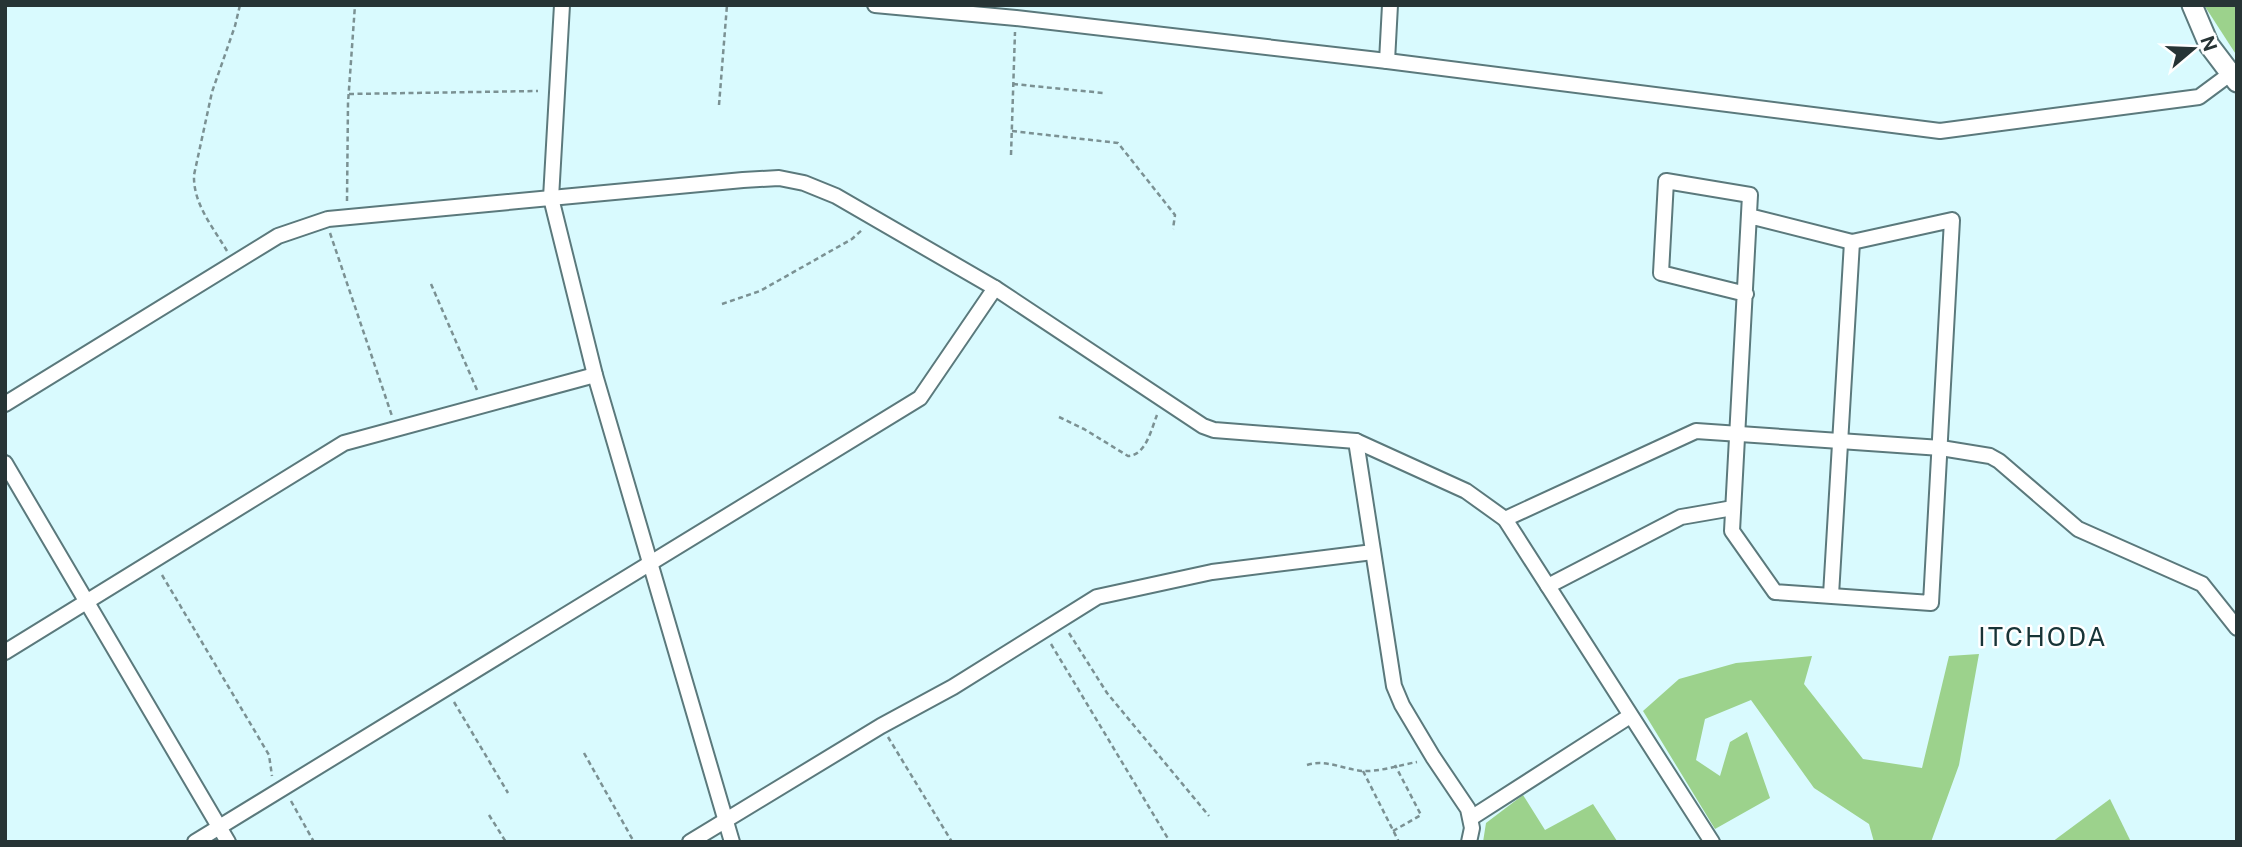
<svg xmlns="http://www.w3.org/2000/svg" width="2242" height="847" viewBox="0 0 2242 847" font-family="'Public Sans',sans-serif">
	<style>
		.green { fill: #9cd28c }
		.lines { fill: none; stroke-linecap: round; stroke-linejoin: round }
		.street-casing { stroke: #5b797c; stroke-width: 18 }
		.secondary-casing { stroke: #5b797c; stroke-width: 23 }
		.path { stroke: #7b9193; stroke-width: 2.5; stroke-dasharray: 5 3.5; stroke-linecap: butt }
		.street { stroke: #fff; stroke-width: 14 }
		.secondary { stroke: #fff; stroke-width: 19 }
		.labels { text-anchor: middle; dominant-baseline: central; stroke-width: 5; stroke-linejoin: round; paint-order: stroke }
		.quarter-label { font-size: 26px; letter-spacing: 2px; fill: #183437; stroke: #fff }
	</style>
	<rect width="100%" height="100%" fill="#d9fafe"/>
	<g class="green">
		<polygon points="2204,5 2237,5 2237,56"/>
		<polygon points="1979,654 1959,765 1931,842 1874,842 1869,824 1814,788 1751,700 1705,719 1696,760 1720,776 1730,742 1747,732 1770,798 1715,829 1643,711 1679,679 1736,663 1812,656 1804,684 1863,759 1922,768 1949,656"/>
		<polygon points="1523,795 1545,830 1593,804 1617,841 1483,842 1486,823"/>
		<polygon points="2110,799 2131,842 2052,842"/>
	</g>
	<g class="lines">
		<g class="street-casing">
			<g id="street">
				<polyline points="562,5 551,198 595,375 732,842"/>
				<polyline points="875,5 1016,18 1387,61 1940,131 2199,97 2230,74"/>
				<polyline points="1387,61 1390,5"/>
				<polyline points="1746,294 1661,273 1666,181 1750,195 1732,531 1775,592 1931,603 1952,220 1852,242 1749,216"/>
				<polyline points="5,404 278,236 328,219 743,180 779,178 804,183 836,196 995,288 1203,426 1214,430 1356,441 1466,491 1505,519 1712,842"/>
				<polyline points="1356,441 1394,686 1402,705 1433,757 1468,809 1472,828 1469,842"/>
				<polyline points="5,463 228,842"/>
				<polyline points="1505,519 1696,431 1941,448 1990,456 1999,461 2078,529 2202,584 2237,628"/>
				<polyline points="1548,586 1681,517 1733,508"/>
				<polyline points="1831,595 1852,242"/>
				<polyline points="5,652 344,443 595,375"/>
				<polyline points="1471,818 1630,716"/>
				<polyline points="195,842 920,398 995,288"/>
				<polyline points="690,842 881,726 953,687 1097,597 1212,572 1373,552"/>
			</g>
		</g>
		<g class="secondary-casing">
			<polyline id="secondary" points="2192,5 2209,45 2237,82"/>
		</g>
		<g class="path">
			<polyline points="1013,84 1103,93"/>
			<polyline points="349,94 538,91"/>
			<polyline points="719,105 727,5"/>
			<polyline points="1012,131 1118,143 1175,215 1173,229"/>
			<polyline points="1011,155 1015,32"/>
			<polyline points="347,201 348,103 355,5"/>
			<polyline points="330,233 392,416"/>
			<path d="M 227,251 C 213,227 193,204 194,175 L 212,92 L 235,26 L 240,5"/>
			<polyline points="431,284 477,390"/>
			<polyline points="722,304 760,291 852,239 863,229"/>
			<path d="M 1059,417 L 1084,429 L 1128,456 C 1146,455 1151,430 1157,415"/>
			<polyline points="162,575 269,755 272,776"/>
			<polyline points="1069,633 1107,693 1209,816"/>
			<polyline points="1051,644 1170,842"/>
			<polyline points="454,702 508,793"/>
			<polyline points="888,737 952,842"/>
			<polyline points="584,753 634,842"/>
			<path d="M 1307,765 C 1326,759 1343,769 1362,771 C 1379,772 1400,765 1417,762"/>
			<polyline points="1363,771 1399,842"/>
			<polyline points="291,801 314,842"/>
			<polyline points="489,815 506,842"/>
			<polyline points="1393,831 1421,815 1395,765"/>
		</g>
		<use href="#street" class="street"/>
		<use href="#secondary" class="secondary"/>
	</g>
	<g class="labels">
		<g class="quarter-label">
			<text x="2043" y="636">ITCHODA</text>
		</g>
	</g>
	<rect width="2242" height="847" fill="none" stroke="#273435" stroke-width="14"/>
	<g transform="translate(2193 49) rotate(71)" stroke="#ffffff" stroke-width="5" paint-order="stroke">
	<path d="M0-5L12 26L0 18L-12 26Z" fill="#273435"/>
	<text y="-10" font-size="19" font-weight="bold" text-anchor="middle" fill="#273435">N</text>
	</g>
</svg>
